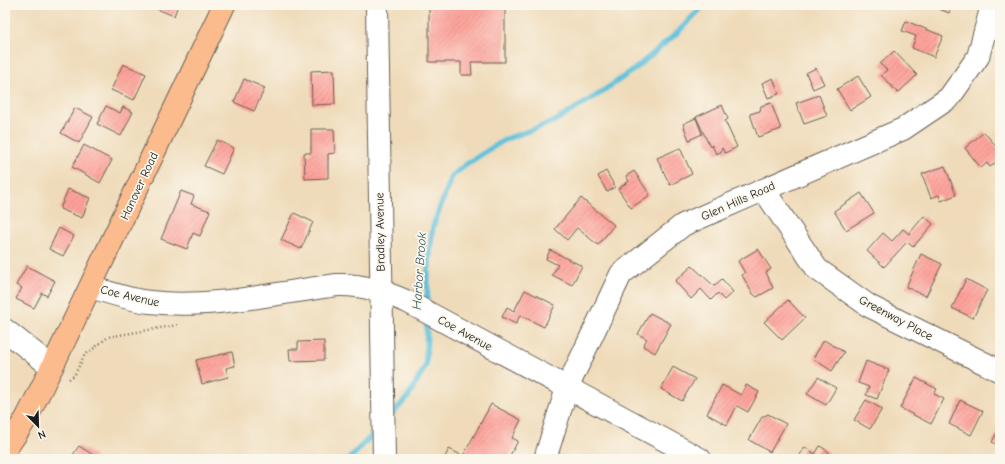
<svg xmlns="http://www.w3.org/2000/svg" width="1005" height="464" viewBox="0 0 1005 464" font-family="'Comic Neue',sans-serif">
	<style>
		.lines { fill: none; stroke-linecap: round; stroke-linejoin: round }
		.stream { stroke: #5ec1dd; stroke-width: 5.5 }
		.building { fill: url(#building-hatch) }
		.minor-casing { stroke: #665f53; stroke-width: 24 }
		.major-casing { stroke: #665f53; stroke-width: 24 }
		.path { stroke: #665f53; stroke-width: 2.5; stroke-dasharray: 1 3; stroke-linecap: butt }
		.minor { stroke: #fff; stroke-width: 22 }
		.major { stroke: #fbbb8d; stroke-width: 22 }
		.labels { text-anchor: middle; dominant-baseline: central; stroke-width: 3.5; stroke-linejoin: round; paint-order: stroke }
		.street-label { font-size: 12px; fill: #1c1c1c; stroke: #fbf7ec }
		.water-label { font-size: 13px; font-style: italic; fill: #365e69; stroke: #fbf7ec }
	</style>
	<defs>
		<pattern id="building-hatch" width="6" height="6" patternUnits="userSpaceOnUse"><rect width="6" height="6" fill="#fda29a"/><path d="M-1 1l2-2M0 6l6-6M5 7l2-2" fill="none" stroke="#d88b84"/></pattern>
	</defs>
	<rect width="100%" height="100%" fill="#fbf7ec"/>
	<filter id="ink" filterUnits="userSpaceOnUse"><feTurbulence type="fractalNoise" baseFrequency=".025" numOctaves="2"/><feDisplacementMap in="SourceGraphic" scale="8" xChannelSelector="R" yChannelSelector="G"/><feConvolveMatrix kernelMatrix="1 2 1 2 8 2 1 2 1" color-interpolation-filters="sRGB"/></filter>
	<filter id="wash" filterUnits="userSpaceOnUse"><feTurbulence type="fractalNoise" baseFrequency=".012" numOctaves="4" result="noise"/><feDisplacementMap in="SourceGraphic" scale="16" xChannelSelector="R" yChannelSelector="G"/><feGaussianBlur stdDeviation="0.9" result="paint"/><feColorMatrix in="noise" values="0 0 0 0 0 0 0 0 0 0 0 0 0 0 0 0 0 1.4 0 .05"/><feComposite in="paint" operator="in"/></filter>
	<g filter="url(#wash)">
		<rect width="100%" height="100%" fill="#efdbba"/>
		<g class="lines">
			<g class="stream">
				<polyline points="427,307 428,271 433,226 452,176 468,163 506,139 553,122 599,94 636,68 677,33 704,5"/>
				<polyline points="389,417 408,397 426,365 427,318"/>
				<polyline points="349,459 377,430"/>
			</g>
		</g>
		<g id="blocks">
			<g class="building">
				<polygon points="152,5 178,5 174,16 152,7"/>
				<polygon points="429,5 505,5 505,62 471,62 472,75 461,75 461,62 429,62"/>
				<polygon points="930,5 952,5 949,13"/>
				<polygon points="906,21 943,36 934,57 912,48 916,36 902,31"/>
				<polygon points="894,51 917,75 898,93 881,75 887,70 880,64"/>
				<polygon points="123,64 146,74 134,100 111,90"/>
				<polygon points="816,68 824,84 813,89 806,73"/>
				<polygon points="334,70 335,104 312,105 311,71"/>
				<polygon points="858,76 871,97 850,110 837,89"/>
				<polygon points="773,78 779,94 768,98 762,83"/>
				<polygon points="244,79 265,88 254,111 234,102"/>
				<polygon points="819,95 827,116 804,124 796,103"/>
				<polygon points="771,103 781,129 758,137 750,114 760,111 761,106"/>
				<polygon points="722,105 728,119 725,121 737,147 725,153 722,148 721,152 716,154 712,145 710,147 696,117"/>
				<polygon points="106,106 120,113 123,107 133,112 121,136 97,124"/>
				<polygon points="75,108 93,117 79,143 61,133"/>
				<polygon points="696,118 702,134 689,140 683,124"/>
				<polygon points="311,129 334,129 335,153 328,154 328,178 305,179 304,153 311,153"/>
				<polygon points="984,132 1000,151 1000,159 990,167 987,163 981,168 965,148"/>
				<polygon points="217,140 234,148 222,174 204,166"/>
				<polygon points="84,145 112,160 100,183 72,167"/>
				<polygon points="680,148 692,174 670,185 657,158"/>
				<polygon points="945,166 956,195 941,201 939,195 931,198 922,174"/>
				<polygon points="606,171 615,187 607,192 598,176"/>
				<polygon points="634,171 650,195 631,208 618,189 629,181 626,176"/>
				<polygon points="68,189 90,198 82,218 60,209"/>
				<polygon points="181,191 194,196 191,204 210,211 200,236 193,233 187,249 161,239"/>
				<polygon points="861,193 874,213 846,230 834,211"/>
				<polygon points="581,198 614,225 598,245 577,228 567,240 555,229"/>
				<polygon points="294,213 313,222 301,249 281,240"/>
				<polygon points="924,216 933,224 913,247 907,242 884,267 867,251 883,233 892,241 903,229 909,234"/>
				<polygon points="59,228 74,236 63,256 49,249"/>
				<polygon points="758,249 771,269 766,272 773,288 757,297 752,293 742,275 745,273 738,261"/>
				<polygon points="550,250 582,266 572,285 552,275 558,265 546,259"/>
				<polygon points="921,254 942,264 926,296 906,287"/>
				<polygon points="27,266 55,281 47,296 42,293 34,308 16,299 22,288 16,285"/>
				<polygon points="692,266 714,286 722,279 733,292 724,300 718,293 711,300 701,289 691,299 675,281"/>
				<polygon points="966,279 987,290 973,318 952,308"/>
				<polygon points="525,290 555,305 544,327 520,315 516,324 502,317 507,307 514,311"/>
				<polygon points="788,300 805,318 782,340 764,322"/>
				<polygon points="650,313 671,324 655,353 643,346 647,339 638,334"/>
				<polygon points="824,340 844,352 832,371 815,360 814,357"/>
				<polygon points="324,341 324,360 290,361 289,349 298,349 298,342"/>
				<polygon points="232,352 235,366 226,368 228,377 202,384 196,360"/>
				<polygon points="866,361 889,370 877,399 866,395 869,387 858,383"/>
				<polygon points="673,367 695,379 682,401 661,389"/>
				<polygon points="818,377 836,388 826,405 807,394"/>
				<polygon points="916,378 937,389 934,394 944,399 931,424 900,408"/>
				<polygon points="722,385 741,395 746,385 759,392 748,412 737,406 727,425 707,414"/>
				<polygon points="866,400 882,409 870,429 854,420"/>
				<polygon points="960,400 983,411 971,435 949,424"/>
				<polygon points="491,404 521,420 512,438 518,441 508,459 444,459 449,449 463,456"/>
				<polygon points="768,414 786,424 770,452 749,440 762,417"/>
				<polygon points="1000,427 1000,446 992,442"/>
				<polygon points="79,446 95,456 93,459 70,459"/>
				<polygon points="820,446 829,452 825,459 798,458 805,447 815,454"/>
			</g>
		</g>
	</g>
	<g filter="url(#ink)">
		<use href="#blocks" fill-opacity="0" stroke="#665f53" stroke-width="1"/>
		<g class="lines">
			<g class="minor-casing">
				<g id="minor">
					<polyline points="377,5 384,459"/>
					<polyline points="764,190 817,269 869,306 1000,371"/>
					<path d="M 91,287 C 110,293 130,300 150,302 C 210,309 277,293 337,285 C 363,284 385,292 408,302 L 700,459"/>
					<polyline points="5,330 52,367"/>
					<polyline points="545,459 567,388 621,274 683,225 903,129 949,98 978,57 992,5"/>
				</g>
			</g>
			<g class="major-casing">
				<polyline id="major" points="5,450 26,419 52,367 224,5"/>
			</g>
			<polyline class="path" points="69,379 74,376 84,356 108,337 178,325"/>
			<use href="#minor" class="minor"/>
			<use href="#major" class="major"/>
		</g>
	</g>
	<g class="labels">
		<g class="street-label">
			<text transform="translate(139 186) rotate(-65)">Hanover Road</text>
			<text transform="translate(738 201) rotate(-24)">Glen Hills Road</text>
			<text transform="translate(380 232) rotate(-91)">Bradley Avenue</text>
			<text transform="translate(130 296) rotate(13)">Coe Avenue</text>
			<text transform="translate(896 318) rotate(28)">Greenway Place</text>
			<text transform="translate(465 333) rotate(29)">Coe Avenue</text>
		</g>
		<g class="water-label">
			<text transform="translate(419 271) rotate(-86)">Harbor Brook</text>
		</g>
	</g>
	<rect width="1005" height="464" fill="none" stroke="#fbf7ec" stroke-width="20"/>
	<g transform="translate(38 426) rotate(157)" stroke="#fbf7ec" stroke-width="3" paint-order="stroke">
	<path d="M0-3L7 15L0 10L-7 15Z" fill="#1c1c1c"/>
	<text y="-6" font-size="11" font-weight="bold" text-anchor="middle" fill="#1c1c1c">N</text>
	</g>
</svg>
